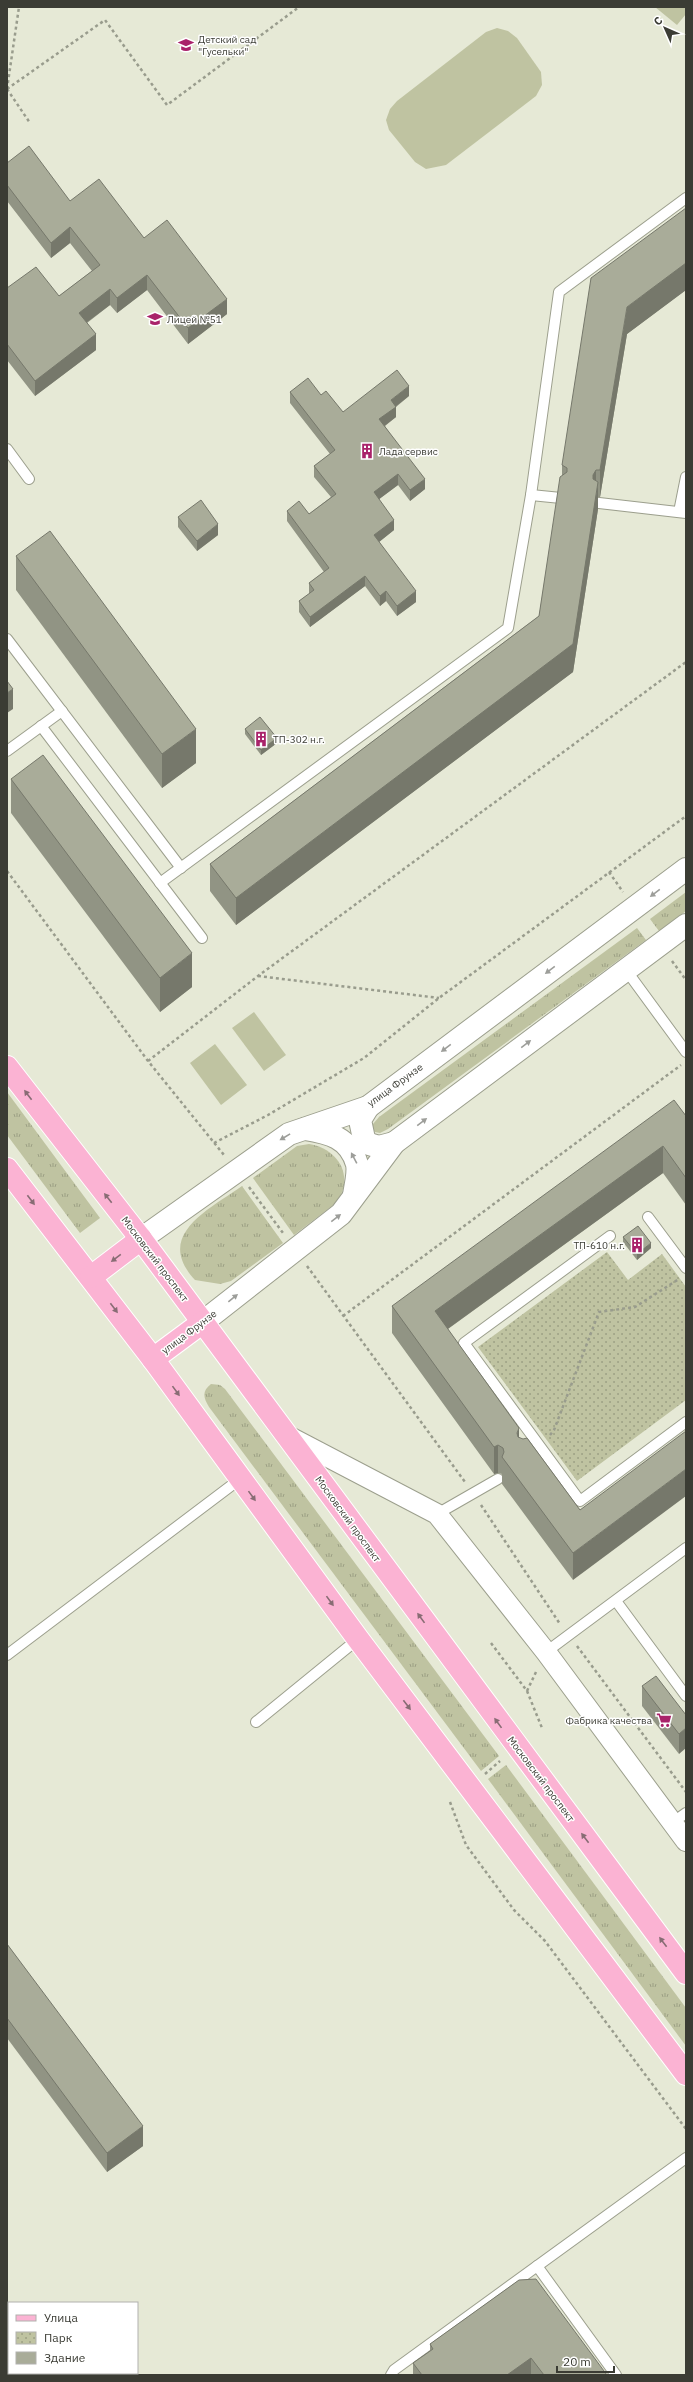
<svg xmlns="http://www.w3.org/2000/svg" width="693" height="2382" viewBox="0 0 693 2382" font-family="'IBM Plex Sans',sans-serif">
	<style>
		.grass { fill: url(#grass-tufts) }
		.park { fill: url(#park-dots) }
		.pitch { fill: #bfc3a1 }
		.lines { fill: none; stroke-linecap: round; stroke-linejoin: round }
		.lane-casing { stroke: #9c9f8d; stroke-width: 12 }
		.street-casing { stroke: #9c9f8d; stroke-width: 22 }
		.secondary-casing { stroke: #9c9f8d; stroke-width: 24 }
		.primary-casing { stroke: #fff; stroke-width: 24 }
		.path { stroke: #999c8d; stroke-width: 2.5; stroke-dasharray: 3 3; stroke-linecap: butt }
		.lane { stroke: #fff; stroke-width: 10 }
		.street { stroke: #fff; stroke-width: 20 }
		.secondary { stroke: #fff; stroke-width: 22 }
		.primary { stroke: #fbb3d3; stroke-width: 22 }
		.wall { fill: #919484 }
		.shaded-wall { fill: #76786b }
		.building { fill: #a9ac99; stroke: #76786b }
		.oneway { fill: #9d9e9a }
		.oneway2 { fill: #886c74 }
		.labels { text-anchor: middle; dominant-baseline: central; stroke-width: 3; stroke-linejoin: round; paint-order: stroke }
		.poi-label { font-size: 10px; fill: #3b3c34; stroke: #fff; text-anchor: start }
		.street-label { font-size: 10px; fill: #3b3c34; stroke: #fff }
	</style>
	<defs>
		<pattern id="grass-tufts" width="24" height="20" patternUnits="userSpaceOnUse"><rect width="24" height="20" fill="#bfc3a1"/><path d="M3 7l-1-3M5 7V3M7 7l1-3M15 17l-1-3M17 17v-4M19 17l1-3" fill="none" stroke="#9ca084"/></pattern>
		<pattern id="park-dots" width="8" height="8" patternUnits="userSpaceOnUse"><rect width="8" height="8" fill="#bfc3a1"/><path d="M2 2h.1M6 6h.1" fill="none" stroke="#9ca084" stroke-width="1.8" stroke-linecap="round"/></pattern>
	</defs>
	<rect width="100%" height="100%" fill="#e6e9d6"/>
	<g class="grass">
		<polygon points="686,892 686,911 659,931 650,919"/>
		<polygon points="637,928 646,940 388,1129 380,1133 375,1132 372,1129 373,1124 379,1117"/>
		<polygon points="7,1092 100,1218 80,1233 7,1135"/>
		<path d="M 309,1144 C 339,1149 355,1177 336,1203 L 294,1235 L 253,1178 L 297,1146 Z"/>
		<path d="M 242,1186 L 283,1243 L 231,1281 L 220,1284 L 195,1280 C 153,1235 210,1209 242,1186 Z"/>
		<path d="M 211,1384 L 220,1385 L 225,1389 L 499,1756 L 481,1771 L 209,1407 C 203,1397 202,1391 211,1384 Z"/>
		<polygon points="506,1765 686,2008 686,2046 488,1779"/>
	</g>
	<polygon class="park" points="607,1252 628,1280 662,1254 686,1287 686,1400 577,1481 478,1347"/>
	<g class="pitch">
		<polygon points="655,7 686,7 686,14 677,25"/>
		<polygon points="497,28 508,31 517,38 541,72 542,85 536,96 446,165 426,169 415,162 389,130 386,120 390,109 397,101 486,32"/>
		<polygon points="254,1012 286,1055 264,1071 232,1028"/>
		<polygon points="215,1044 247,1085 221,1105 190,1063"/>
	</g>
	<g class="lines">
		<g class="lane-casing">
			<g id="lane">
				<polyline points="7,449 29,479"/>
				<polyline points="531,495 561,498"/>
				<polyline points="599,503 686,513"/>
				<polyline points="679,512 686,477"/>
				<polyline points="7,639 181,868"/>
				<polyline points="41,726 202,938"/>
				<polyline points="7,751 62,711"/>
				<polyline points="160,883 508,628 531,495 559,292 686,198"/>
				<polyline points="626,970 686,1052"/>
				<polyline points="648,1217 686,1268"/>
				<polyline points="610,1236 464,1343 580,1501 686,1422"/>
				<polyline points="437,1514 498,1479"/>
				<polyline points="616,1601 686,1696"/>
				<polyline points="546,1652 686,1548"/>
				<polyline points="7,1655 240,1479"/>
				<polyline points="256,1722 358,1639"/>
				<polyline points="672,1823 686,1813"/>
				<polyline points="537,2266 616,2375"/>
				<polyline points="391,2375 394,2370 686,2158"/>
			</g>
		</g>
		<g class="street-casing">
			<polyline id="street" points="286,1435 437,1514 546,1652 686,1841"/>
		</g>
		<g class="secondary-casing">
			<g id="secondary">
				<polyline points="368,1107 360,1120 364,1139 369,1144 379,1147 394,1143"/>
				<path d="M 305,1129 C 329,1133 349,1137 357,1164 C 359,1173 355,1187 354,1195"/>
				<polyline points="141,1239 289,1134 368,1107 686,869"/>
				<polyline points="203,1322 341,1214 394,1143 686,925"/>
			</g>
		</g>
		<g class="primary-casing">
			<g id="primary">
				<polyline points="7,1067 141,1239 686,1973"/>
				<polyline points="7,1169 153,1359 358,1639 686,2074"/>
				<polyline points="91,1277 141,1239"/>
				<polyline points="153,1359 203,1322"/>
			</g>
		</g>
		<g class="path">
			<polyline points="7,89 105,20 167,105 299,7"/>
			<polyline points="7,89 19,7"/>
			<polyline points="7,89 30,123"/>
			<polyline points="7,871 148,1061 224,1155"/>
			<polyline points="609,872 623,892"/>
			<polyline points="672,961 686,980"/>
			<polyline points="258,976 439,998"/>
			<polyline points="148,1061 258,976 686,662"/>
			<polyline points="214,1143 268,1115 364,1058 439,998 686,816"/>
			<polyline points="249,1187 283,1233"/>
			<polyline points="307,1266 465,1482"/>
			<polyline points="343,1316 681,1065"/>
			<polyline points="550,1435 554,1430 599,1312 635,1307 679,1279"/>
			<polyline points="481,1505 560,1624"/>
			<polyline points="491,1643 527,1691 542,1728"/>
			<polyline points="577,1646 686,1792"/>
			<polyline points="527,1691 536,1672"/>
			<polyline points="485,1774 500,1761"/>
			<polyline points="450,1802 466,1845 514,1910 545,1941 686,2129"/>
		</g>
		<use href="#lane" class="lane"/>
		<use href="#street" class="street"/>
		<use href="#secondary" class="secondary"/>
		<use href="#primary" class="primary"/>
	</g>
	<g class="wall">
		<polygon points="7,163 70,201 144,238 227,314 188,344 147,290 117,313 110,305 87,323 96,350 35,396 7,360 7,288 59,296 92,271 70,243 51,258 7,201"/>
		<polygon points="686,208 686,290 627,334 600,497 598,497 598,509 573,672 236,925 210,891 210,864 539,616 562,476 562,465"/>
		<polygon points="290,392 321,395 343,412 409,396 396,407 396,417 385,426 425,489 410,501 398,485 379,499 394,530 379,542 416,602 397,616 386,601 380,606 365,586 310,627 299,612 299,601 309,594 309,583 324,572 287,521 287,511 309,514 331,497 314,477 314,466 330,454 290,403"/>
		<polygon points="178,517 218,535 197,551 178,527"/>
		<polygon points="16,556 196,763 162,788 16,590"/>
		<polygon points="245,729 277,743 261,755 245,734"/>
		<polygon points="11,779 192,987 160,1012 11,813"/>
		<polygon points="686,1116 686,1205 663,1173 448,1329 519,1438 580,1510 573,1580 502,1484 502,1474 498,1473 494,1474 392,1333 392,1306"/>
		<polygon points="623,1237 651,1248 637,1260 623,1242"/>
		<polygon points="642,1686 686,1715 679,1754 642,1706"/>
		<polygon points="7,1944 143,2146 107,2172 7,2038"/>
		<polygon points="519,2280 607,2375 413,2375 413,2363 430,2351 430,2344"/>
	</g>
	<g class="shaded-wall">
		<polygon points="70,227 70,243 51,258 51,243"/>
		<polygon points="686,263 686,290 627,334 600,497 600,470 627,307"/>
		<polygon points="147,275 147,290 117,313 117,298"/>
		<polygon points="110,289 110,305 79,328 79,313"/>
		<polygon points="227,299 227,314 188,344 188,328"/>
		<polygon points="96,334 96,350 35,396 35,381"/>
		<polygon points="409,386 409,396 391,410 391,400"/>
		<polygon points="396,407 396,417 379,430 379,419"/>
		<polygon points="596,470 596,497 598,482 598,509 573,672 236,925 236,898 573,644 593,475"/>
		<polygon points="398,474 398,485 374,503 374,492"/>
		<polygon points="425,479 425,489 410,501 410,490"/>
		<polygon points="394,520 394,530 374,546 374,535"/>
		<polygon points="218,524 218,535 197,551 197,541"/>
		<polygon points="365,576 365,586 310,627 310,617"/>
		<polygon points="386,591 386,601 380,606 380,596"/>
		<polygon points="416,591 416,602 397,616 397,606"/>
		<polygon points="13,689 13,709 7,713 7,693"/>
		<polygon points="196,729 196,763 162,788 162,754"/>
		<polygon points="277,738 277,743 261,755 261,750"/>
		<polygon points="192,953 192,987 160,1012 160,978"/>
		<polygon points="663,1146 663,1173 435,1338 435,1311"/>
		<polygon points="651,1243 651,1248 637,1260 637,1254"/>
		<polygon points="519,1428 519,1455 517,1433"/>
		<polygon points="498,1445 498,1473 494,1474 494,1447"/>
		<polygon points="686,1469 686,1496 573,1580 573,1553"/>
		<polygon points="686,1728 686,1748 679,1754 679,1734"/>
		<polygon points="143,2126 143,2146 107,2172 107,2153"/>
		<polygon points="531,2358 531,2375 507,2375"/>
	</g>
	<g class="building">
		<polygon points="29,146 70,201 99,179 144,238 167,220 227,299 188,328 147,275 117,298 110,289 79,313 96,334 35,381 7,344 7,288 36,267 59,296 100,265 70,227 51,243 7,185 7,163"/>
		<polygon points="686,208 686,263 627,307 600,470 596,470 593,475 593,479 598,482 573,644 236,898 210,864 539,616 560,477 567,472 567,468 562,465 591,278"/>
		<polygon points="397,370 409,386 391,400 396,407 379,419 425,479 410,490 398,474 374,492 394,520 374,535 416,591 397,606 386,591 380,596 365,576 310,617 299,601 314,590 309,583 329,568 287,511 299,501 309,514 336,494 314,466 335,450 290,392 308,378 321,395 326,391 343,412"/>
		<polygon points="201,500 218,524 197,541 178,517"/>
		<polygon points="50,531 196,729 162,754 16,556"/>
		<polygon points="7,681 13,689 7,693"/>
		<polygon points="260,717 277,738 261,750 245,729"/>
		<polygon points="43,755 192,953 160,978 11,779"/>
		<polygon points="674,1100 686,1116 686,1178 663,1146 435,1311 519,1428 517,1433 518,1437 523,1439 527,1438 580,1510 686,1431 686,1469 573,1553 502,1457 504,1452 503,1448 498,1445 494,1447 392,1306"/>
		<polygon points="638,1226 651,1243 637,1254 623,1237"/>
		<polygon points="656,1676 686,1715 686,1728 679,1734 642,1686"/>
		<polygon points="7,1944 143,2126 107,2153 7,2018"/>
		<polygon points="536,2279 607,2375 544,2375 531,2358 507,2375 422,2375 413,2363 433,2349 430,2344 519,2280"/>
	</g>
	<defs><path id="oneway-solid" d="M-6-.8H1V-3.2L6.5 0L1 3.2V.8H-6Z"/></defs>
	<g class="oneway">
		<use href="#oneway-solid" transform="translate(655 893) rotate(143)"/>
		<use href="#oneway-solid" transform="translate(550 970) rotate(143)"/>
		<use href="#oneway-solid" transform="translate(526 1044) rotate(-37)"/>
		<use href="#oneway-solid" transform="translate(446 1048) rotate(143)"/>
		<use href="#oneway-solid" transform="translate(422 1122) rotate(-37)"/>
		<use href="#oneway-solid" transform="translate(285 1137) rotate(149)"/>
		<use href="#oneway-solid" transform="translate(354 1158) rotate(-118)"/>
		<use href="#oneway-solid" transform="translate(336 1218) rotate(-38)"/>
		<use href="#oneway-solid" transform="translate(233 1298) rotate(-39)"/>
	</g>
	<g class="oneway2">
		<use href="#oneway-solid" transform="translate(28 1095) rotate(-127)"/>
		<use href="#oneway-solid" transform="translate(108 1198) rotate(-128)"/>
		<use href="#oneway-solid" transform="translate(31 1200) rotate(53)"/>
		<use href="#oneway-solid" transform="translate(116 1258) rotate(143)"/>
		<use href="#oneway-solid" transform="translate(114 1308) rotate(53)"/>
		<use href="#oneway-solid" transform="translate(176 1391) rotate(54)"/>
		<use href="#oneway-solid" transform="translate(252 1496) rotate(54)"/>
		<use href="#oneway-solid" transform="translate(330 1601) rotate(54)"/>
		<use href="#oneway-solid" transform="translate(421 1618) rotate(-126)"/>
		<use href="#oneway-solid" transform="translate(407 1705) rotate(53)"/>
		<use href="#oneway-solid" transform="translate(498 1723) rotate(-126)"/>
		<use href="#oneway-solid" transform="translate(585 1838) rotate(-127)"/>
		<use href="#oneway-solid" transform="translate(663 1942) rotate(-127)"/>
	</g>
	<defs>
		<g id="school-bare" transform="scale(1.2)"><path d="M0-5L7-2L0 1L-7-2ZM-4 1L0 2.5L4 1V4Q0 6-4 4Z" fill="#a9226a" stroke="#fff" stroke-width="2.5" paint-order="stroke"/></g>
		<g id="building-bare" transform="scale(1.2)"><path d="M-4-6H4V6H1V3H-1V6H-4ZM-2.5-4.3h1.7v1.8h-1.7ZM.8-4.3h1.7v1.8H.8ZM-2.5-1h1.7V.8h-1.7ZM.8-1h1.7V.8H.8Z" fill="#a9226a" stroke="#fff" stroke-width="2.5" paint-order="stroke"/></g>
		<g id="supermarket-bare" transform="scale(1.2)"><path d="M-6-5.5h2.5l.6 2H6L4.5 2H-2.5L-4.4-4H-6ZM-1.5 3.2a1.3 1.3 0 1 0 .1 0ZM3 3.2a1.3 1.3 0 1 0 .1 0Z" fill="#a9226a" stroke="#fff" stroke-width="2.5" paint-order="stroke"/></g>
	</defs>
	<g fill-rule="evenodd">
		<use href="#school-bare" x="186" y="45"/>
		<use href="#school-bare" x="155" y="319"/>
		<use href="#building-bare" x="367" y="451"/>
		<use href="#building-bare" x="261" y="739"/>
		<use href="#building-bare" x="637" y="1245"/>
		<use href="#supermarket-bare" x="664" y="1720"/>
	</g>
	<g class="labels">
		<g class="poi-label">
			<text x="198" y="39">Детский сад<tspan x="198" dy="12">"Гусельки"</tspan></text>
			<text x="167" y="319">Лицей №51</text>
			<text x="379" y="451">Лада сервис</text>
			<text x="273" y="739">ТП-302 н.г.</text>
			<text x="625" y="1245" text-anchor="end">ТП-610 н.г.</text>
			<text x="652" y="1720" text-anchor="end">Фабрика качества</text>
		</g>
		<g class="street-label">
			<text transform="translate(395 1085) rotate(-36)">улица Фрунзе</text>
			<text transform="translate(155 1259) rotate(53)">Московский проспект</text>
			<text transform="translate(189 1332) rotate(-37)">улица Фрунзе</text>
			<text transform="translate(348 1519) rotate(54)">Московский проспект</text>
			<text transform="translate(541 1779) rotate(53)">Московский проспект</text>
		</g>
	</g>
	<rect width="693" height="2382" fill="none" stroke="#3b3c34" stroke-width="16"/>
	<rect x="8" y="2302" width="130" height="72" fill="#ffffff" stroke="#b1b1ae"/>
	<rect x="16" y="2315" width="20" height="6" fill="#fbb3d3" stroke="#b1b1ae"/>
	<text x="44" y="2322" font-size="12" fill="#3b3c34">Улица</text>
	<rect x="16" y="2332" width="20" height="12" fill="url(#park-dots)" stroke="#b1b1ae"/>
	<text x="44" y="2342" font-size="12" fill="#3b3c34">Парк</text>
	<rect x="16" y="2352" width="20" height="12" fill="#a9ac99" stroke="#b1b1ae"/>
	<text x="44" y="2362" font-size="12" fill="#3b3c34">Здание</text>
	<g transform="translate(665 28) rotate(315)" stroke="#ffffff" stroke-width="3" paint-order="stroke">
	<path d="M0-3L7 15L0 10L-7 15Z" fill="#3b3c34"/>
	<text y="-6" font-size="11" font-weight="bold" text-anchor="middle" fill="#3b3c34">С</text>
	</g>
	<path d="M557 2366v6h57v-6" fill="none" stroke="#3b3c34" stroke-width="2"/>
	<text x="563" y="2366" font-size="12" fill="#3b3c34" stroke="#ffffff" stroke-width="3" paint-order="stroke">20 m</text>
</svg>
